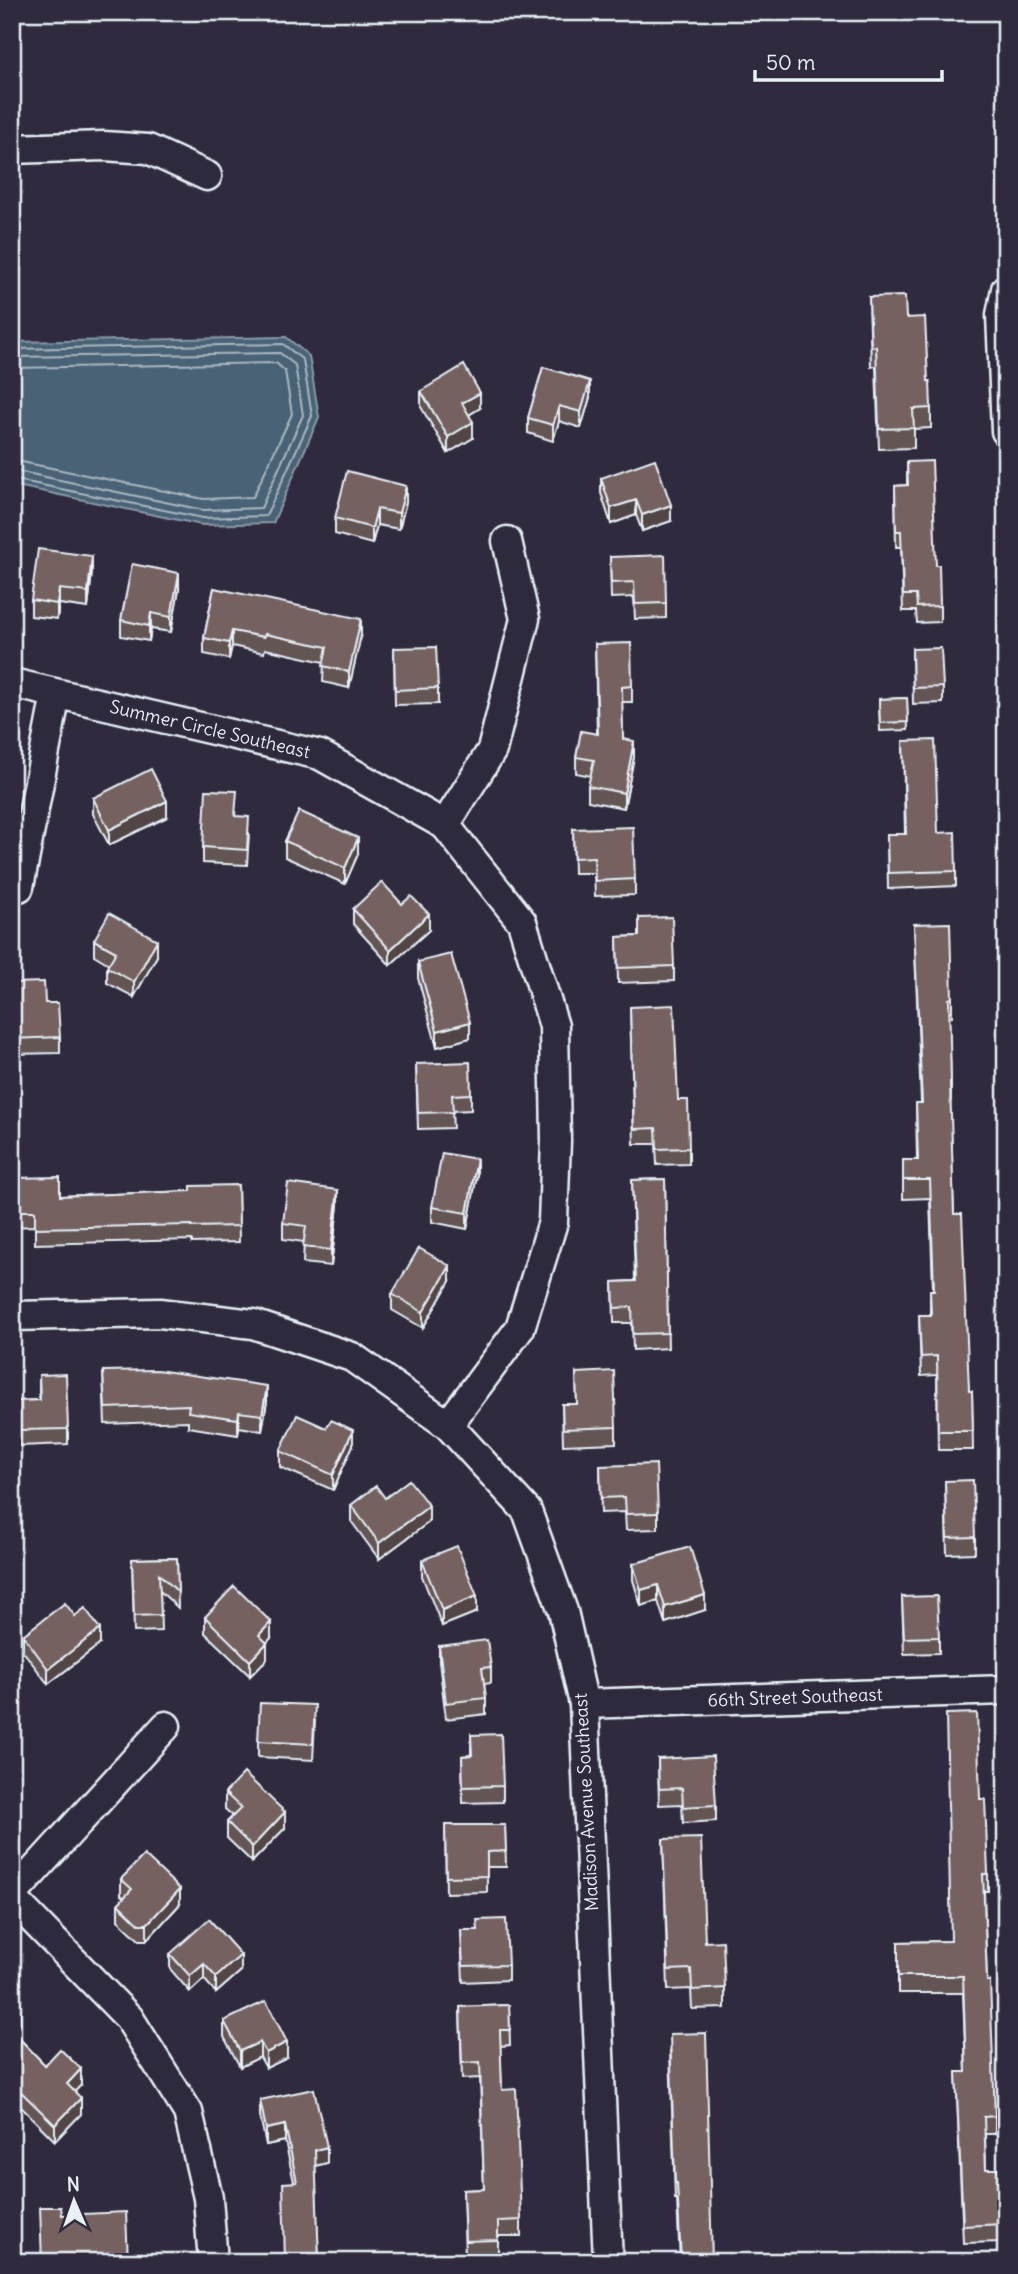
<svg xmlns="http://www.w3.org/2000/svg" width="1018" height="2274" viewBox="0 0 1018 2274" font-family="Delius,sans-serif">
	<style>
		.water { fill: #4a6274; stroke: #899ba9; stroke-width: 2 }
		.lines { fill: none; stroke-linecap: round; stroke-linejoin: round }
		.shore { stroke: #a9b8c3; stroke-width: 2 }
		.minor-casing { stroke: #e8f1f8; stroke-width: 33 }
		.minor { stroke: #2f2a3d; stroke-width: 28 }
		.wall { fill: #645453; stroke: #e8f1f8; stroke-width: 2 }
		.shaded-wall { fill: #514544; stroke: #e8f1f8; stroke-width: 2 }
		.building { fill: #746261; stroke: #e8f1f8; stroke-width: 2 }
		.labels { text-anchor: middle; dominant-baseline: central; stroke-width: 7; stroke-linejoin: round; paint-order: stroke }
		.street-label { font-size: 18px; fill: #e8f1f8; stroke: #2f2a3d }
	</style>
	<rect width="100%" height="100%" fill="#2f2a3d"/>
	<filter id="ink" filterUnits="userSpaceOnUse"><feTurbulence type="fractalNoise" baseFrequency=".0143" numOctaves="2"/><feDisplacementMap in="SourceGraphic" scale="14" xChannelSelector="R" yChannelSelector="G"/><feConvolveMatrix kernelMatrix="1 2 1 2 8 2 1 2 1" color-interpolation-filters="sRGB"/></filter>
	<g filter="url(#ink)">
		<polygon class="water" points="286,337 309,356 319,417 273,523 202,525 12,485 12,342"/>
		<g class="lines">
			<g class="shore">
				<polyline points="12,349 283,344 303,360 312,416 266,516 203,518 12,479"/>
				<polyline points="12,357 280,353 295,365 303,415 261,508 203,510 12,470"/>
				<polyline points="12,368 276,363 285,371 292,414 253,497 204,499 12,460"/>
			</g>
			<g class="minor-casing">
				<g id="minor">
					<polyline points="12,149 104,146 148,149 207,176"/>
					<polyline points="1006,289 1001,315 1006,431"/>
					<polyline points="12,683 320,755 445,825 522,922 554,1026 556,1141 553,1222 520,1328 448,1425"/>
					<polyline points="445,825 492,750 525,619 507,541"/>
					<polyline points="19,887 56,694"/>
					<polyline points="12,1316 160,1313 253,1324 352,1357 448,1425 527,1511 563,1611 584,1704 608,2262"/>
					<polyline points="584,1704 1006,1690"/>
					<polyline points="12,1895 166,1726"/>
					<polyline points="12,1898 129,2018 188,2112 208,2198 213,2262"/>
				</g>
			</g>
			<use href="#minor" class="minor"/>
		</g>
		<g class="wall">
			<polygon points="869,297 906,318 928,381 931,408 931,428 914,429 914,448 879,449 876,366 871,367"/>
			<polygon points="543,367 590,397 581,428 559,421 553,441 528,433 528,418"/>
			<polygon points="421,391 480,408 469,415 473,438 448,453 421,407"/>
			<polygon points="907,462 936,565 940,606 940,622 917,623 916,611 903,611 901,547 896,547 895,486 907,485"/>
			<polygon points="601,478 671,521 642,531 636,515 611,524 601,493"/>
			<polygon points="406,502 399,529 377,525 372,544 335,534 335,518"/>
			<polygon points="610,557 666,603 666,618 635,619 634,597 611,598"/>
			<polygon points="92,572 88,608 59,604 57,619 31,616 31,600"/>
			<polygon points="214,588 361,635 349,688 323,682 324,662 265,649 264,653 232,646 229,659 204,654 204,638"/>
			<polygon points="179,589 171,632 151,629 149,641 121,636 121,620"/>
			<polygon points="595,644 632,686 632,702 622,702 623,739 634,757 624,808 588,801 588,786 591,776 576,773 576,757 597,734"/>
			<polygon points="394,648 438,688 438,704 395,705"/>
			<polygon points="912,649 943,687 943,703 913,704"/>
			<polygon points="907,698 908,730 880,731 879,699"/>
			<polygon points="903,741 938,833 956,871 956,886 888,889 887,834 905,834"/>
			<polygon points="93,798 167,817 109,845 93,814"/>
			<polygon points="236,817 249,833 247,865 203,863 203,847"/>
			<polygon points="573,829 635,879 635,895 595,896 594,873 574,873"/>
			<polygon points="285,841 358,854 345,884 285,857"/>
			<polygon points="402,904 429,930 390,965 353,924 353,909"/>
			<polygon points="639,918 674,966 674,981 618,983 617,937 639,936"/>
			<polygon points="914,924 952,998 952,1017 949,1017 951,1082 951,1101 950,1101 954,1214 969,1391 972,1391 973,1450 938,1450 937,1375 921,1376 919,1315 930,1315 930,1290 933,1290 930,1198 903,1199 903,1160 917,1160 916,1103 921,1103"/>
			<polygon points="94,940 157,956 134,997 107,983 107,967 109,964 94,955"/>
			<polygon points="418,962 470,1038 437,1047 418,978"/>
			<polygon points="12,983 45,1003 60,1037 60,1053 12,1054"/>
			<polygon points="630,1007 678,1100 689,1148 689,1164 657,1165 656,1144 634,1144"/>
			<polygon points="416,1064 471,1094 471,1110 452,1111 453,1128 418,1129"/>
			<polygon points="477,1175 467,1229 432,1222 432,1207"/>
			<polygon points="12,1178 60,1196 191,1191 238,1185 239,1242 192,1243 192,1240 35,1244 35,1226 12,1227"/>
			<polygon points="665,1179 668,1348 633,1350 632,1323 614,1323 613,1282 635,1281 632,1180"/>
			<polygon points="338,1205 331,1266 303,1263 304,1242 283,1239 283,1223"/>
			<polygon points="450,1281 423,1328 392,1310 392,1294"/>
			<polygon points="103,1371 267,1401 262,1431 239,1427 238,1435 188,1427 188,1421 105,1424"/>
			<polygon points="576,1373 616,1427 616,1443 563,1445 562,1404 577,1404"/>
			<polygon points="39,1375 68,1429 68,1444 19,1446 18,1401 39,1400"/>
			<polygon points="326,1428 353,1445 333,1490 280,1467 280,1451"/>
			<polygon points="600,1466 658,1513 658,1529 626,1530 625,1512 601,1513"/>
			<polygon points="945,1481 975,1537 975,1553 947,1554"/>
			<polygon points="385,1498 429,1522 379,1559 351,1521 351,1505"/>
			<polygon points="177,1558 178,1608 160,1591 161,1631 134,1632 132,1559"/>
			<polygon points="422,1560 477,1612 442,1626 422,1576"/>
			<polygon points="633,1564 705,1610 665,1623 658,1601 641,1606 633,1580"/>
			<polygon points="902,1597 939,1637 939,1653 904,1654"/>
			<polygon points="75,1616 100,1644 48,1684 23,1651 23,1635"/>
			<polygon points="205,1617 271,1638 267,1642 267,1659 250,1676 205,1633"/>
			<polygon points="439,1646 491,1667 491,1683 484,1684 486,1698 486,1714 446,1719 439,1662"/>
			<polygon points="315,1721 313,1760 258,1757 258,1741"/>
			<polygon points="471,1735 503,1786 503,1802 463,1803 462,1756 471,1755"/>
			<polygon points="658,1759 716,1805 716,1821 683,1823 682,1804 659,1805"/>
			<polygon points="225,1793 285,1828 252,1862 227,1838 227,1822 233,1816 225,1809"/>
			<polygon points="980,1799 988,1874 988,1891 984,1891 987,1981 995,2116 995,2134 985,2134 986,2169 1003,2224 1003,2242 963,2243 956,2072 966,2072 963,1993 898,1993 898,1942 951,1941"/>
			<polygon points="445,1825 505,1825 506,1867 487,1867 487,1892 446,1893"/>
			<polygon points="663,1839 725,1988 725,2008 692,2009 691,1989 668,1990"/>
			<polygon points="121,1879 180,1904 147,1940 139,1940 118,1920 118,1904 124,1898 121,1895"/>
			<polygon points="461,1930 477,1930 508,1965 508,1980 463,1982"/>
			<polygon points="170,1954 241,1971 216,1993 204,1979 190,1992 170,1969"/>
			<polygon points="12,2001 20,2025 13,2032 45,2065 81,2085 74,2092 81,2114 55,2141 12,2098"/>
			<polygon points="509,2005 510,2045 500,2046 502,2090 521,2220 521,2236 498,2236 498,2256 465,2257 463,2190 484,2189 480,2078 462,2079 460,2007"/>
			<polygon points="224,2021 287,2058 266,2068 260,2057 240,2067 224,2037"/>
			<polygon points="670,2050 712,2262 680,2262 677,2199 675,2199"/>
			<polygon points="260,2100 327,2163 315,2166 319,2262 294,2182 285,2141 266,2145 260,2116"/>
		</g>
		<g class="shaded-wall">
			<polygon points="590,381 590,397 581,428 581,412"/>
			<polygon points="480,393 480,408 462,419 462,403"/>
			<polygon points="559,406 559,421 553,441 553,425"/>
			<polygon points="473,422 473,438 448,453 448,437"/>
			<polygon points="406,486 406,502 399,529 399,513"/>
			<polygon points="636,500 636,515 611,524 611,508"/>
			<polygon points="671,505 671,521 642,531 642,515"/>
			<polygon points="377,509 377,525 372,544 372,528"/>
			<polygon points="92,556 92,572 88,608 88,592"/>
			<polygon points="179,573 179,589 171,632 171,617"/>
			<polygon points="59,589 59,604 57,619 57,604"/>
			<polygon points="151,613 151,629 149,641 149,626"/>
			<polygon points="361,619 361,635 349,688 349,672"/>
			<polygon points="232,631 232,646 229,659 229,643"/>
			<polygon points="634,741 634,757 624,808 624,793"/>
			<polygon points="167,801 167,817 109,845 109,830"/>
			<polygon points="358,838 358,854 345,884 345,868"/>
			<polygon points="429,914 429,930 390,965 390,950"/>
			<polygon points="157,940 157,956 134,997 134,982"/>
			<polygon points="470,1022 470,1038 437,1047 437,1031"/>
			<polygon points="477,1159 477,1175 467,1229 467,1213"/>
			<polygon points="338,1190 338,1205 331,1266 331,1250"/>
			<polygon points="450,1266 450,1281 423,1328 423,1312"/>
			<polygon points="267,1386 267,1401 262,1431 262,1415"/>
			<polygon points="239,1412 239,1427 238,1435 238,1419"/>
			<polygon points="353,1430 353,1445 333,1490 333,1475"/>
			<polygon points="429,1506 429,1522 379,1559 379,1543"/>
			<polygon points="658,1585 658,1601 641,1606 641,1590"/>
			<polygon points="705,1595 705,1610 665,1623 665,1607"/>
			<polygon points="477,1596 477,1612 442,1626 442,1610"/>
			<polygon points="271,1622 271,1638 259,1651 259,1635"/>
			<polygon points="100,1629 100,1644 48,1684 48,1669"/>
			<polygon points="267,1643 267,1659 250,1676 250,1661"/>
			<polygon points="16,1767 16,1782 12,1787 12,1771"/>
			<polygon points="285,1812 285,1828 252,1862 252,1847"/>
			<polygon points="180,1889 180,1904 147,1940 147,1924"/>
			<polygon points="241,1955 241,1971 216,1993 216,1977"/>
			<polygon points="204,1964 204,1979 190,1992 190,1976"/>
			<polygon points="20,2009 20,2025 12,2033 12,2017"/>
			<polygon points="260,2042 260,2057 240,2067 240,2051"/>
			<polygon points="287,2042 287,2058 266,2068 266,2053"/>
			<polygon points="81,2069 81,2085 67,2100 67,2084"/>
			<polygon points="81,2098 81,2114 55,2141 55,2125"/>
			<polygon points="285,2125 285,2141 266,2145 266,2129"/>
			<polygon points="327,2147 327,2163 315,2166 315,2150"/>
		</g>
		<g class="building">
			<polygon points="905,296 906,318 925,317 928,381 930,381 931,408 913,409 914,428 879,429 876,346 871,347 869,297"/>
			<polygon points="464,365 480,393 462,403 473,422 448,437 421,391"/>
			<polygon points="543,367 590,381 581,412 559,406 553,425 528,418"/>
			<polygon points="655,459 671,505 642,515 636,500 611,508 601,478"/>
			<polygon points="932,461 936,565 939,565 940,606 917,607 916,595 903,595 901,531 896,531 895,486 908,485 907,462"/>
			<polygon points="347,471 406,486 399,513 377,509 372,528 335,518"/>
			<polygon points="38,549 92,556 88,592 59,589 57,604 31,600"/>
			<polygon points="665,555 666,603 635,604 634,582 611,583 610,557"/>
			<polygon points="132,564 179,573 171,617 151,613 149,626 121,620"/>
			<polygon points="214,588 361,619 349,672 323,666 327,647 265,634 264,637 232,631 229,643 204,638"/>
			<polygon points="631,643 632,686 622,687 623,739 634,741 624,793 588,786 594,760 576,757 581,731 598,734 595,644"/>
			<polygon points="436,647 438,688 395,690 394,648"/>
			<polygon points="941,648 943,687 913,688 912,649"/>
			<polygon points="907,698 908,722 880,723 879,699"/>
			<polygon points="935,740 938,833 955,832 956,871 888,873 887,834 906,834 903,741"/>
			<polygon points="151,769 167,801 109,830 93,798"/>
			<polygon points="206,790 237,791 235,816 249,817 247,850 203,847"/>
			<polygon points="299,811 358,838 345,868 285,841"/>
			<polygon points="633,827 635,879 595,881 594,857 574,858 573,829"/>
			<polygon points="382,882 402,904 411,896 429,914 390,950 353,909"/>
			<polygon points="109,913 157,940 134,982 107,967 116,952 94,940"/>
			<polygon points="672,917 674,966 618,968 617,937 639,936 639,918"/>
			<polygon points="950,923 952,998 949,999 951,1082 950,1082 954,1214 962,1214 969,1391 972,1391 973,1431 938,1431 937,1356 921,1357 919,1315 931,1315 930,1290 934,1290 930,1180 903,1180 903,1160 918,1160 916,1103 922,1103 914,924"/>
			<polygon points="451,954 470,1022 437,1031 418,962"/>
			<polygon points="44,982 45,1003 58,1003 60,1037 12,1039 12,983"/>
			<polygon points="674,1005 678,1100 688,1100 689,1148 657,1149 656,1128 634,1129 630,1007"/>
			<polygon points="470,1062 471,1094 452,1095 453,1112 418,1113 416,1064"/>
			<polygon points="442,1153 477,1159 467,1213 432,1207"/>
			<polygon points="60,1177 60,1196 191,1191 191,1186 238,1185 239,1226 192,1227 192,1225 35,1228 35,1211 12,1211 12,1178"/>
			<polygon points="665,1179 668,1333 633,1334 632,1307 614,1308 613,1282 636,1281 632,1180"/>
			<polygon points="288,1183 338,1190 331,1250 303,1247 306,1226 283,1223"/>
			<polygon points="419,1248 450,1266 423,1312 392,1294"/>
			<polygon points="157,1370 267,1386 262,1415 239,1412 238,1419 188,1412 189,1405 105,1408 103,1371"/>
			<polygon points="614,1371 616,1427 563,1429 562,1404 577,1404 576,1373"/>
			<polygon points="66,1374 68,1429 19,1430 18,1401 40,1400 39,1375"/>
			<polygon points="297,1415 326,1428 331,1420 353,1430 333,1475 280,1451"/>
			<polygon points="656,1464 658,1513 626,1514 625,1497 601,1498 600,1466"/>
			<polygon points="409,1480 429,1506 379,1543 351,1505 376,1486 385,1498"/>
			<polygon points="973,1480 975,1537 947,1538 945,1481"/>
			<polygon points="457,1546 477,1596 442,1610 422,1560"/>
			<polygon points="690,1547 705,1595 665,1607 658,1585 641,1590 633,1564"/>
			<polygon points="177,1558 178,1592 159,1574 161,1615 134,1616 132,1559"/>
			<polygon points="234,1586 271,1622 259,1635 267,1643 250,1661 205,1617"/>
			<polygon points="937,1596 939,1637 904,1638 902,1597"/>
			<polygon points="65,1603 75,1616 85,1608 100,1629 48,1669 23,1635"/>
			<polygon points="487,1640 491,1667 482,1668 486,1698 446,1703 439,1646"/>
			<polygon points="260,1703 315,1705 313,1744 258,1741"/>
			<polygon points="977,1713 980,1799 985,1799 988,1874 983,1874 987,1981 990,1981 995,2116 984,2117 986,2169 1001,2169 1003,2224 963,2226 956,2072 966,2072 963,1976 898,1976 898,1942 951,1941 946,1714"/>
			<polygon points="501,1734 503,1786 463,1787 462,1756 472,1755 471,1735"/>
			<polygon points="713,1756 716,1805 683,1807 682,1788 659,1789 658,1759"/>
			<polygon points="244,1773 285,1812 252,1847 227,1822 241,1808 225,1793"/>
			<polygon points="445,1825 505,1825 506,1851 487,1852 487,1876 446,1877"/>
			<polygon points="701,1838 705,1942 723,1941 725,1988 692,1990 691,1969 668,1970 663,1839"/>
			<polygon points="144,1855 180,1889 147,1924 139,1924 118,1904 132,1889 121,1879"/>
			<polygon points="209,1919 241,1955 216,1977 204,1964 190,1976 170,1954"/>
			<polygon points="506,1919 508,1965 463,1966 461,1930 478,1930 477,1920"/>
			<polygon points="12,2001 20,2009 12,2017"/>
			<polygon points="266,2001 287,2042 266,2053 260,2042 240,2051 224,2021"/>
			<polygon points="509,2005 510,2030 500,2030 502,2090 516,2089 521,2220 498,2221 498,2240 465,2241 463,2190 484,2189 480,2062 462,2063 460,2007"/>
			<polygon points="12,2031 45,2065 60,2049 81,2069 67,2084 81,2098 55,2125 12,2083"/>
			<polygon points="706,2033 712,2262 681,2262 677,2183 675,2183 670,2034"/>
			<polygon points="314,2089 327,2147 315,2150 319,2262 285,2262 283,2183 297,2182 285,2125 266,2129 260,2100"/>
			<polygon points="40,2207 61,2207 62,2215 126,2212 128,2262 42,2262"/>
		</g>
	</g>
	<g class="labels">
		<g class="street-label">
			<text transform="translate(210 729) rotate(13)">Summer Circle Southeast</text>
			<text transform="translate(795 1697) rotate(-2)">66th Street Southeast</text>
			<text transform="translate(586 1802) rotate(-93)">Madison Avenue Southeast</text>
		</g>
	</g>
	<rect width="1018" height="2274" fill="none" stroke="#2f2a3d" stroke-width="42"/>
	<rect x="21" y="21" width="976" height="2232" fill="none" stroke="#e8f1f8" stroke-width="2.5" filter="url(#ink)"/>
	<g transform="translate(74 2201) rotate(358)" stroke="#2f2a3d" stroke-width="5" paint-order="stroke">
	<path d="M0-5L12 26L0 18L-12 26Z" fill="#e8f1f8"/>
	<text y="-10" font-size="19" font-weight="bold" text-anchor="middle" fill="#e8f1f8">N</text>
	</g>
	<path d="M755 70v10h187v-10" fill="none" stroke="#e8f1f8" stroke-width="3.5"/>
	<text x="766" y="70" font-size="21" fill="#e8f1f8" stroke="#2f2a3d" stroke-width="5" paint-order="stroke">50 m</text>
</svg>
